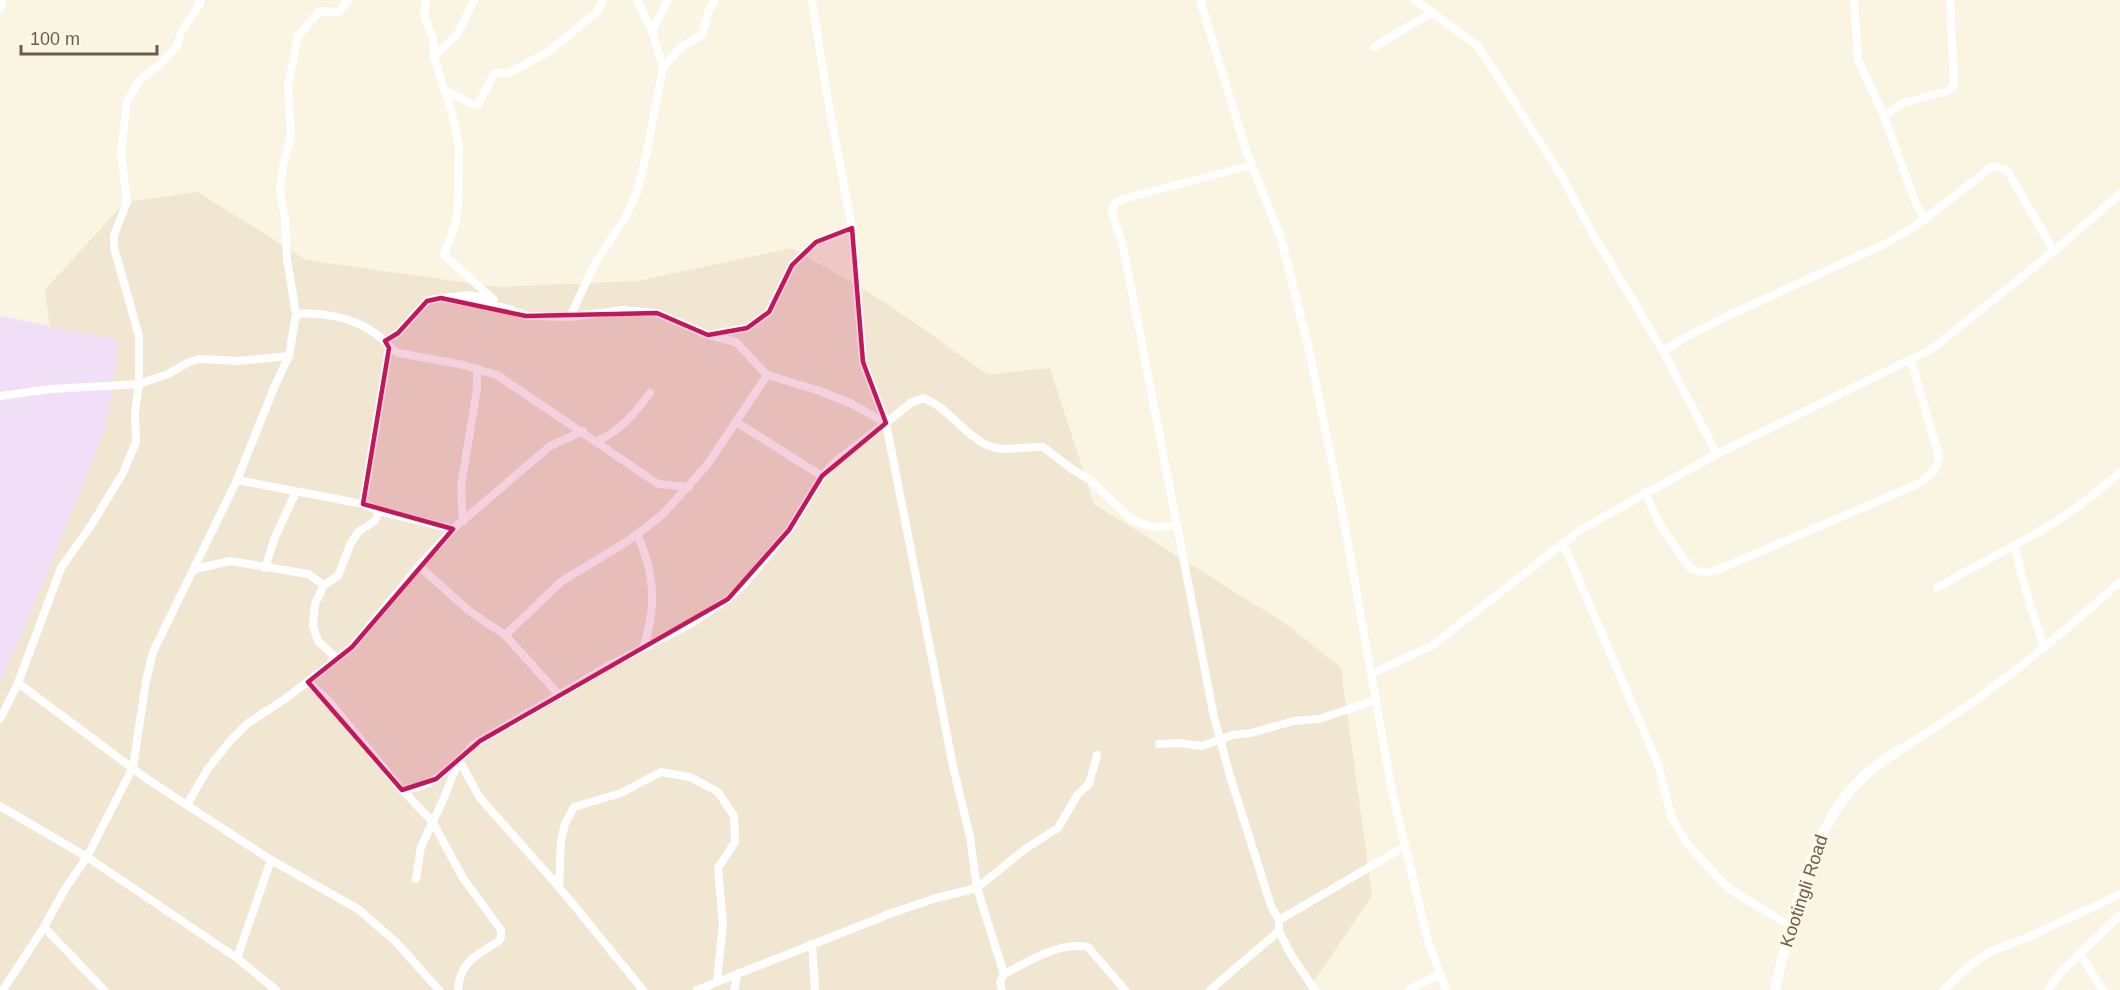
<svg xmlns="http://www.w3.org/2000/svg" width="2120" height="990" viewBox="0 0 2120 990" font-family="Arial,sans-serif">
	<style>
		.residential { fill: #f1e6d1 }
		.education { fill: #f0dff6 }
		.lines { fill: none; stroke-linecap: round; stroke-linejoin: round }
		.street { stroke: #fff; stroke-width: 8 }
		.secondary { stroke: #fff; stroke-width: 10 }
		.marked { fill: #c2185b; fill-opacity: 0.2; stroke: #c2185b; stroke-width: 4.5; stroke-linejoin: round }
		.labels { text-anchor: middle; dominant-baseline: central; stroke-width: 6; stroke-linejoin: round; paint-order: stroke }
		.street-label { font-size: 18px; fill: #705c4a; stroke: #fef7e8 }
	</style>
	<rect width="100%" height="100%" fill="#faf4e2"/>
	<polygon class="residential" points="198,192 306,260 497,287 638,281 792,248 885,302 988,375 1050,368 1094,504 1286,624 1341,668 1372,895 1308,990 0,990 0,571 66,449 45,290 125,202"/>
	<polygon class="education" points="0,316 119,340 106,427 32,610 0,683"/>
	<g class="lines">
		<g class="street">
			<polyline points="426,0 424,16 433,38 434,57 453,117 459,145 458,207 456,222 444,255 494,300 469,295 450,297"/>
			<polyline points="637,0 652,31"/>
			<polyline points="812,0 826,90 852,228 863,362 886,423 954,771 970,837 977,888 1004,974 1000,982 1002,990"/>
			<polyline points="1200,0 1246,150 1281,238 1310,354 1343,516 1392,791 1428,941 1446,990"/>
			<polyline points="1415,0 1478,46 1491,66 1563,178 1587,224 1663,351 1717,454"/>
			<polyline points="1854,0 1858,60 1884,116 1916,204 1925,219"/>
			<polyline points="0,9 3,0"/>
			<polyline points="1374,47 1431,13"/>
			<polyline points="434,57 458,33 474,0"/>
			<polyline points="663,67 680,48 702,35 709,10 715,0"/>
			<polyline points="446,91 477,106 495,73 509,73 548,52 597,12 603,0"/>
			<polyline points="1884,116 1903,103 1948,91 1954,86 1950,0"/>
			<polyline points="1252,165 1123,199 1114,204 1112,211 1123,247 1131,287 1214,717 1230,776 1271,906 1279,920 1279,931 1291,955 1315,990"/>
			<path d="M 296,314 C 322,312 352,317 373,332 C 383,338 388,347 398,353 L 459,364 L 497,375 L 658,484 L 689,487"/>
			<polyline points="570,317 595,263 625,218 637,192 647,151 663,67 652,31 668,0"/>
			<polyline points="712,334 747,328 769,312 792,265 816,242 852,228"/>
			<polyline points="385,341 398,333 427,301 441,298 506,308 526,316 570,317 623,310 657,313 708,335 736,342 767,375 820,391 852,404 886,423"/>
			<polyline points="1663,351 1686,337 1725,317 1889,242 1925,219 1993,166 2007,170 2054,251"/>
			<polyline points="0,396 51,389 139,384 168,374 189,362 199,359 238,361 289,356"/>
			<polyline points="736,422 822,476"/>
			<path d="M 598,441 C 621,429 635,414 650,393"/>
			<polyline points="237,480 363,504 379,511 453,529"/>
			<path d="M 1645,492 L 1660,525 L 1691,569 L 1706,573 L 1720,569 L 1920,483 C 1930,475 1938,470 1939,456 L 1911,361"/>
			<polyline points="363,504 389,348"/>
			<polyline points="463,521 461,487 477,388 477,369"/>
			<path d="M 637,534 C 655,574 657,607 643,648"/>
			<polyline points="1563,543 1658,764 1672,819 1689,846 1728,888 1790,926"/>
			<polyline points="2014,545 2026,591 2044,648"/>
			<polyline points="419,566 469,611 505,635 560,696"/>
			<polyline points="265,568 275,537 296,492"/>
			<polyline points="195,569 230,561 308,574 324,585"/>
			<path d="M 1937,588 C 1983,560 2033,539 2077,507 C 2092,497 2106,484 2120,472"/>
			<polyline points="505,635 562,581 631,539 662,515 707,465 767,375"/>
			<polyline points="336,658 318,641 313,626 315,604 324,585 338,576 351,543 358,532 375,521 379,511"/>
			<polyline points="1371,674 1433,645 1580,530 1717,454 1932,349 2054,251 2120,194"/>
			<path d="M 308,682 L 328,700 L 402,790 L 432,821 L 463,878 L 501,930 L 501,937 L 499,941 C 477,955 460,961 458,990"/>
			<polyline points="18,683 147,779 271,860 358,909 396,942 439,990"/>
			<polyline points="0,719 18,683 61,568 92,524 123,473 136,442 135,412 139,384 139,336 114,248 114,235 127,202 121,153 127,101 140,80 158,66 177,46 181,32 200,4 200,0"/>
			<polyline points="1159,744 1179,743 1202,746 1233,735 1251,733 1294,721 1319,719 1376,700"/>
			<path d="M 1899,750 C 1979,703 2051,644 2120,582"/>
			<path d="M 402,790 C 427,788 439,777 458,761"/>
			<polyline points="187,805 207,770 230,741 248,723 285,699 352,647 419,566 453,529 550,446 583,431"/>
			<polyline points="0,806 87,857 237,958 276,990"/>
			<polyline points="416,879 421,847 444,798 459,760"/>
			<polyline points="559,887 561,840 565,824 574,807 621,793 661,772 690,777 718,792 734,816 735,842 718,868 723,924 717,981"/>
			<polyline points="1279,920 1404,847"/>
			<polyline points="44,927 104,990"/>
			<polyline points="812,944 815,990"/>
			<polyline points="2079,953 2103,990"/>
			<polyline points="237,958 271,860"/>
			<path d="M 1004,974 C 1029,962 1058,941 1088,947 L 1125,990"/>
			<polyline points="3,990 44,927 65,889 87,857 133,767 146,681 153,652 237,480 276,383 289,356 296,314 287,259 285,219 280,192 283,165 291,136 288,86 298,36 320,11 339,12 348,0"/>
			<path d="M 643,990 L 559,887 L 480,798 L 459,760 L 473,745 L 612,664 L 692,623 L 728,599 L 744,584 L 789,530 L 822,476 L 834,463 L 911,403 L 923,398 C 948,407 963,434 987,445 C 1004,453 1025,446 1043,447 L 1072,469 L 1090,480 L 1132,520 L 1153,527 L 1177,526"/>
			<polyline points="697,990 892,913 936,898 977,888 1025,849 1058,828 1078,794 1089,784 1097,755"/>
			<polyline points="734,990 738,973"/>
			<polyline points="1210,990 1279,931"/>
			<polyline points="1408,990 1440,974"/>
			<polyline points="1943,990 1973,963 1992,951 2033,935 2120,894"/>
			<polyline points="2048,990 2063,970 2120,915"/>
		</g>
		<path class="secondary" d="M 1775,990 C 1790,924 1810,826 1862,778 C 1873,767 1886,759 1899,750"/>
	</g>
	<path class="marked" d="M 852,228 L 863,362 L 886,423 L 822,476 L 789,530 L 728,599 L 480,741 L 436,779 L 402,790 L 308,682 L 352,647 L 453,529 L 363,504 L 389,348 L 385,341 L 398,333 L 427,301 L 441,298 L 526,316 L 657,313 L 708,335 L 747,328 L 769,312 L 792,265 L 816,242 Z"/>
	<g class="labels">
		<g class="street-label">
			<text transform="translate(1804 891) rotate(-72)">Kootingli Road</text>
		</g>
	</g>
	<path d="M21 45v9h136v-9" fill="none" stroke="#705c4a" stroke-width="3"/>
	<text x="30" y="45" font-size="18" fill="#705c4a" stroke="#fef7e8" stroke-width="4.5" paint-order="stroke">100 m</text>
</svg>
